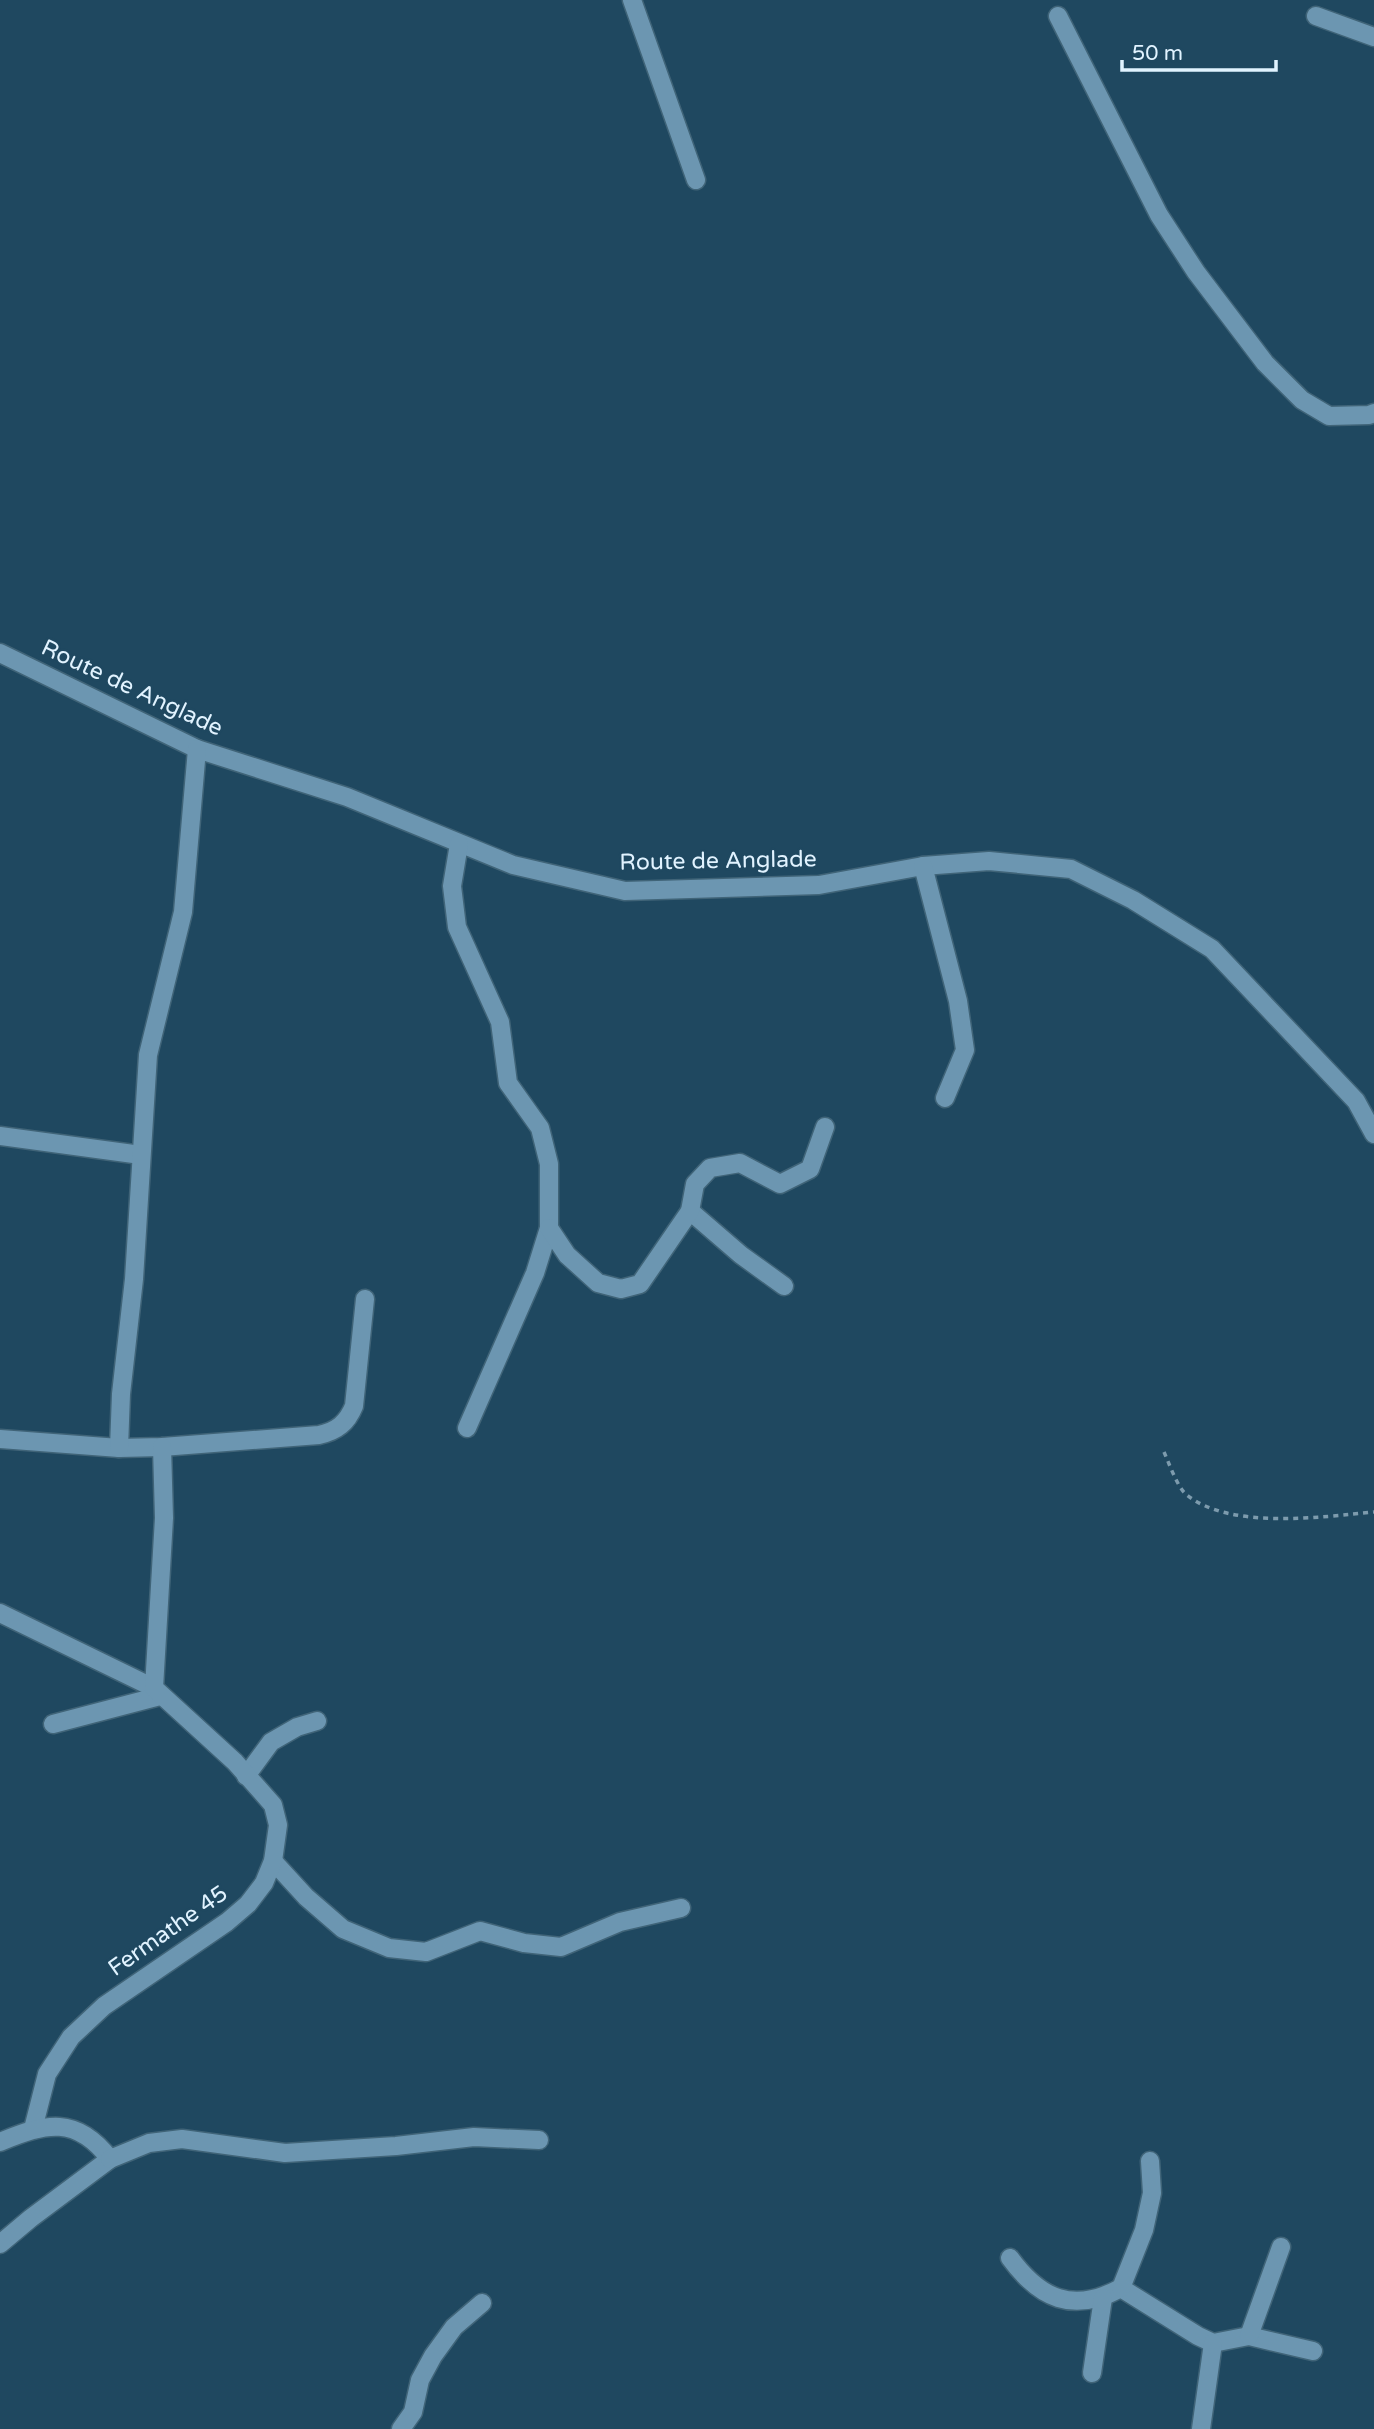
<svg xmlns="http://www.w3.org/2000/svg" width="1374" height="2429" viewBox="0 0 1374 2429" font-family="'Varela Round',sans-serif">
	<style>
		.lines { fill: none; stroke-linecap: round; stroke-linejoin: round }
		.minor-casing { stroke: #406478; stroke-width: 21 }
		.path { stroke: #7d9bad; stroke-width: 3.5; stroke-dasharray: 5 5; stroke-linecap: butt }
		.minor { stroke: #6c96b1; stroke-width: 18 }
		.labels { text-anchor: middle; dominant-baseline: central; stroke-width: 5; stroke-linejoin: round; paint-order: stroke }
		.street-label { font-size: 23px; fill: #e1f3ff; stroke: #1f4860 }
	</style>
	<rect width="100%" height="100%" fill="#1f4860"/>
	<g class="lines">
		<g class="minor-casing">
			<g id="minor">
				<polyline points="632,0 696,180"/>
				<polyline points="1058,16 1159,215 1196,272 1265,363 1302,400 1329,416 1369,415 1374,413"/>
				<polyline points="1316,16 1374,37"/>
				<polyline points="0,653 197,749 347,797 513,865 625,891 819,885 923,866 989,861 1071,869 1133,900 1212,949 1356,1101 1374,1134"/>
				<polyline points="459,844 452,886 457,927 500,1022 508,1083 540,1128 549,1164 549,1228 535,1273 467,1428"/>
				<polyline points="923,866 958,1001 965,1050 945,1098"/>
				<polyline points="0,1136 141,1155"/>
				<polyline points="690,1211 741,1255 784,1286"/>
				<polyline points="549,1228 567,1255 598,1283 621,1289 640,1284 690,1211 695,1184 710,1168 740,1163 780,1184 810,1169 825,1127"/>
				<path d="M 0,1439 L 119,1448 L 162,1447 L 319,1435 C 337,1431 347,1423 354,1406 L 365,1299"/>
				<polyline points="119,1448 121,1394 134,1279 148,1055 183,912 197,749"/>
				<polyline points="0,1613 154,1688"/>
				<polyline points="53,1724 160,1696"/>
				<polyline points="246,1776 271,1742 297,1727 317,1721"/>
				<polyline points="273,1861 306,1897 343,1929 389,1948 426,1952 480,1931 524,1943 561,1947 620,1922 681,1908"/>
				<polyline points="33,2129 47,2074 71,2037 104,2006 227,1922 248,1904 264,1883 273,1861 278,1825 273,1805 235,1762 154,1688 164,1518 162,1447"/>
				<path d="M 0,2142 C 46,2123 76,2115 110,2159 L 31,2218 L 0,2244"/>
				<polyline points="110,2159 149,2143 182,2139 285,2153 396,2146 474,2137 539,2140"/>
				<path d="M 1010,2258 C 1040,2299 1073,2314 1121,2288 L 1198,2336 L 1213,2343 L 1249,2336 L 1313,2351"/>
				<polyline points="1121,2288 1144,2230 1152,2193 1150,2161"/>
				<polyline points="1249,2336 1281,2247"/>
				<polyline points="1092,2373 1103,2298"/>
				<polyline points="401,2429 413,2412 420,2380 433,2356 454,2327 482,2303"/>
				<polyline points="1201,2429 1213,2343"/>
			</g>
		</g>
		<path class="path" d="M 1164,1452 C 1169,1463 1178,1489 1187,1495 C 1230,1530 1322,1517 1374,1512"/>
		<use href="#minor" class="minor"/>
	</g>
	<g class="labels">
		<g class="street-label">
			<text transform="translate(132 688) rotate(25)">Route de Anglade</text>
			<text transform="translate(718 861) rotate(-1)">Route de Anglade</text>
			<text transform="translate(168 1931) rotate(-35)">Fermathe 45</text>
		</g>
	</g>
	<path d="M1122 60v10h154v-10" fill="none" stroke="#e1f3ff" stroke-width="3.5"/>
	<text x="1132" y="60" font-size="21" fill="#e1f3ff" stroke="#1f4860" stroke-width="5" paint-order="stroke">50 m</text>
</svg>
